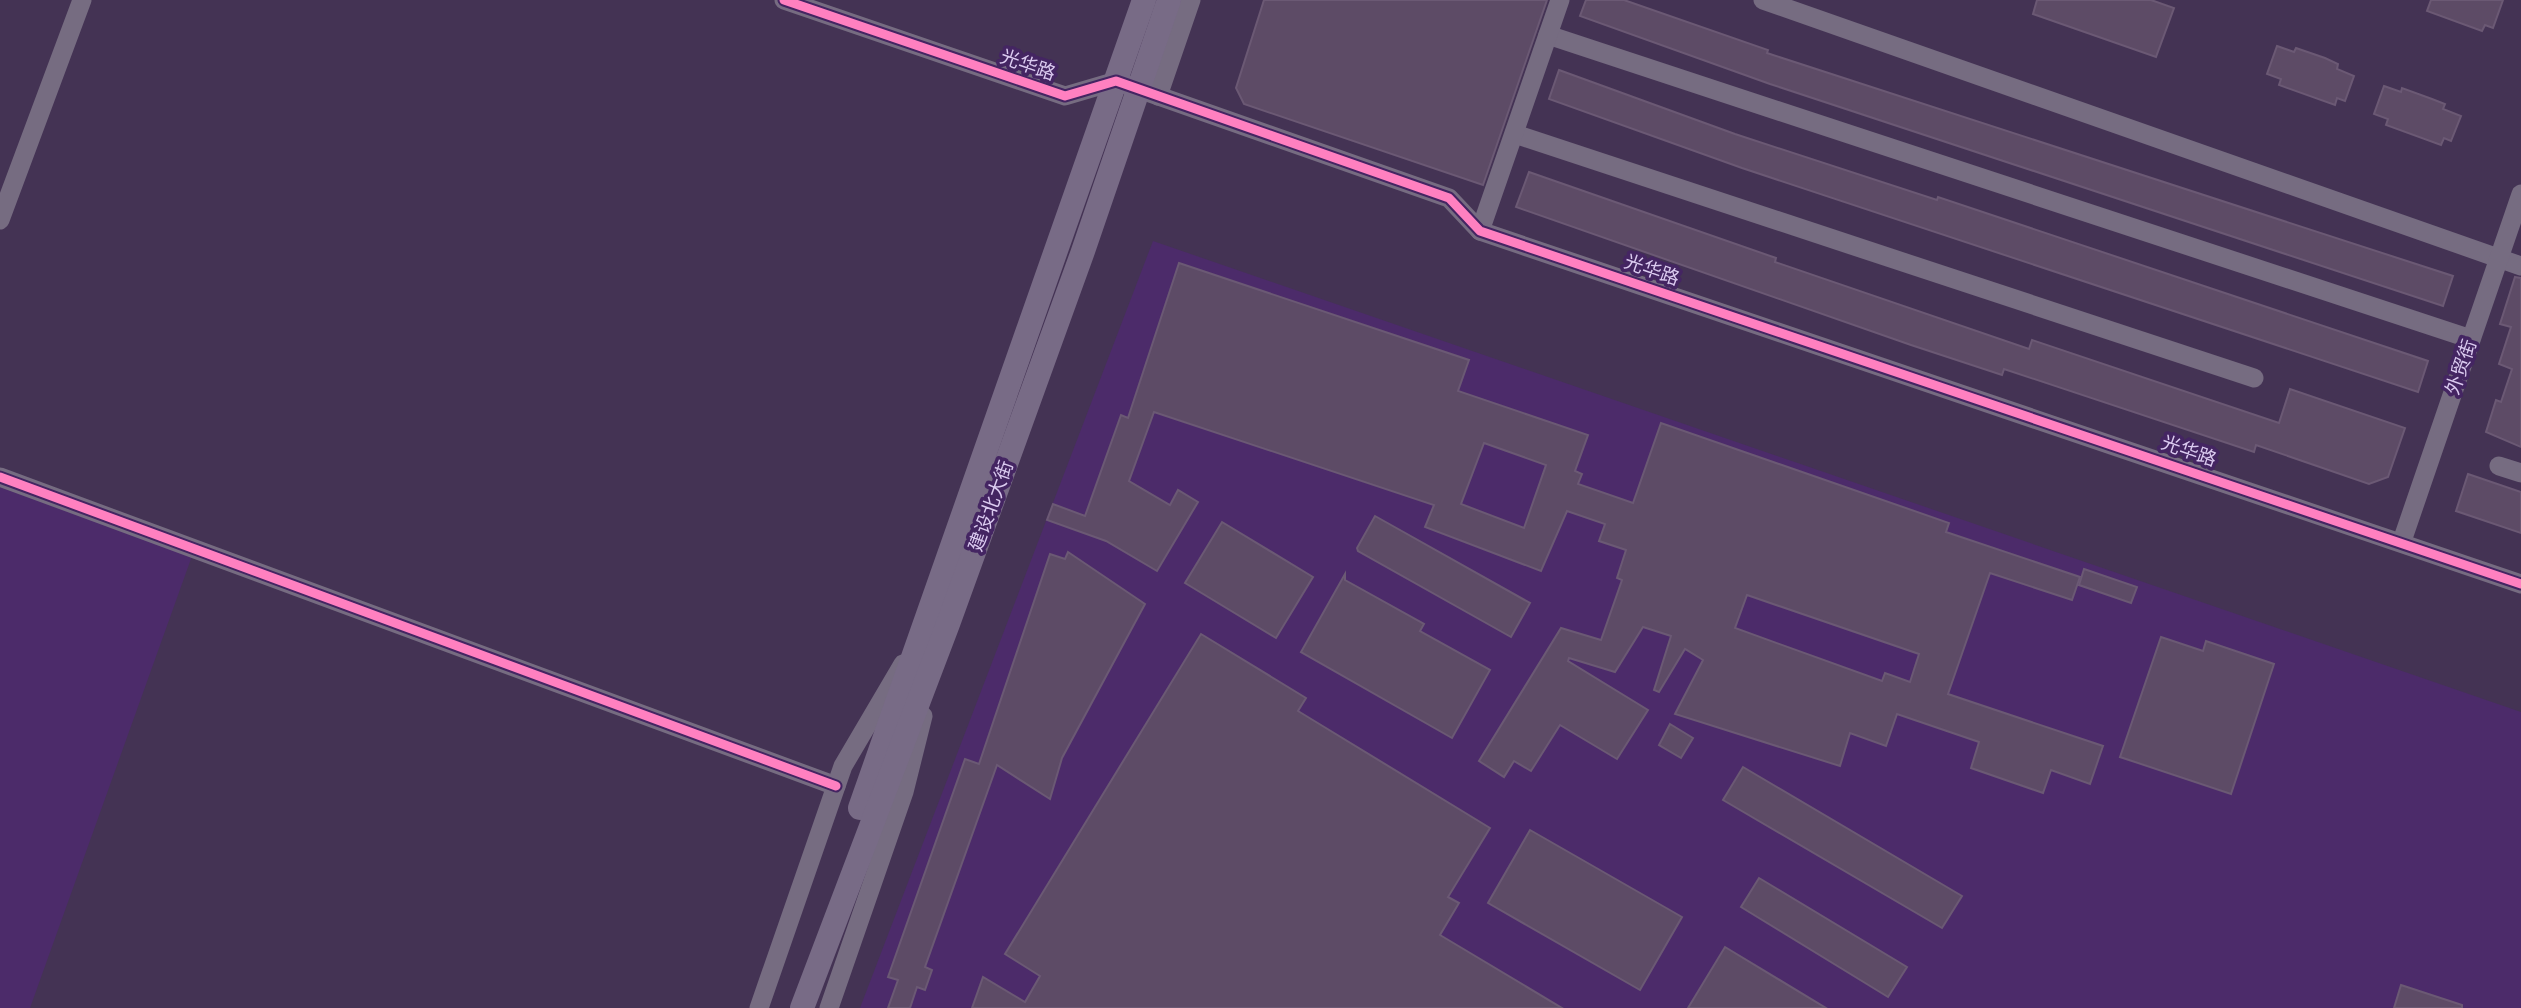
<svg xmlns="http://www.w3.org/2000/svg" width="2521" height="1008" viewBox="0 0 2521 1008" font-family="'DM Sans','Noto Sans SC',sans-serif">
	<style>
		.built { fill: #4c2b6a }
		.building { fill: #5d4b66; stroke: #6b5974; stroke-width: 2; fill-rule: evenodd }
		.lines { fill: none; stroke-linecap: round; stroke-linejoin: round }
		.minor { stroke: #766c81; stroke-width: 19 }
		.major { stroke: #786b86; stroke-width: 24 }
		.cycleway-casing { stroke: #442562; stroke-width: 13 }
		.cycleway { stroke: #ff80c0; stroke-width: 9 }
		.labels { text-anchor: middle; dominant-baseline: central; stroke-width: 7; stroke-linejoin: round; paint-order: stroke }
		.street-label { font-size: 19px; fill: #dbcbf0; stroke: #442562 }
	</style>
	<rect width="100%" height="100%" fill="#443354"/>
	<g class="built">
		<polygon points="1153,241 2521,712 2521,1008 860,1008"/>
		<polygon points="0,487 192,556 30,1008 0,1008"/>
	</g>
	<g class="building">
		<polygon points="1264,0 1547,0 1483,185 1244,104 1236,88"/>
		<polygon points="1586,0 1624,0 1768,50 1767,53 2453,276 2443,306 1770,84 1580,16"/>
		<polygon points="2037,0 2151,0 2174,8 2156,57 2033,14"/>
		<polygon points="2431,0 2503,0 2493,28 2485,25 2482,31 2427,11"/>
		<polygon points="2277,46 2294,52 2296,48 2325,58 2338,64 2337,69 2354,76 2345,101 2337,98 2335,105 2279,85 2281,79 2267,74"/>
		<polygon points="1559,70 1735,134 1937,200 1938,197 2428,361 2418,392 1742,168 1549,99"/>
		<polygon points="2384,86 2401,92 2402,88 2432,99 2445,104 2443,109 2461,116 2451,141 2444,138 2441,145 2386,125 2388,119 2374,114"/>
		<polygon points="1529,172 1776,258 1775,262 2029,349 2032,340 2279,423 2290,389 2405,428 2388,477 2369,484 2256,445 2254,452 2004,369 2002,375 1911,345 1516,207"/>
		<path d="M 1179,263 L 1469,360 L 1458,391 L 1588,435 L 1575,471 L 1582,474 L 1578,484 L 1633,503 L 1661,423 L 1949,523 L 1946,532 L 2080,577 L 2072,600 L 1990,573 L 1948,694 L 2103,746 L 2090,784 L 2051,770 L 2043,793 L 1971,768 L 1979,742 L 1897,714 L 1886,746 L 1850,733 L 1840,766 L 1675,714 L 1703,660 L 1685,649 L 1659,692 L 1654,690 L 1671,636 L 1643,627 L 1615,672 L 1569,658 L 1568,661 L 1648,710 L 1617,759 L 1560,725 L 1531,771 L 1514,761 L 1504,777 L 1479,761 L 1561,628 L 1601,640 L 1622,580 L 1617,578 L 1626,550 L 1599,541 L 1605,524 L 1567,511 L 1541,571 L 1425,527 L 1434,505 L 1154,412 L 1129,481 L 1170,505 L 1178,490 L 1198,502 L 1157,571 L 1106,541 L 1047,520 L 1053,504 L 1085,516 L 1121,415 L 1128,418 ZM 1484,443 L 1546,465 L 1524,528 L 1461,504 ZM 1747,595 L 1919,654 L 1910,682 L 1885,673 L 1882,681 L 1735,628 Z"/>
		<polygon points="2515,277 2521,278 2521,447 2486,432 2496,400 2501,402 2512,369 2499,364 2511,327 2500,324"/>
		<polygon points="2468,474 2521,492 2521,533 2456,511"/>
		<polygon points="1375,516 1530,603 1511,637 1358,551 1357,548"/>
		<polygon points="1222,522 1313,577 1276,638 1185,583"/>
		<polygon points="1068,552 1145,604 1062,758 1050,799 997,765 925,967 932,970 925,990 917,987 910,1008 888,1008 898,980 888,977 965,759 979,764 1050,554 1065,559"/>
		<polygon points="2084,569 2137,587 2131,603 2079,585"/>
		<polygon points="1345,574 1345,580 1424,624 1420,631 1490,670 1452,738 1301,652"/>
		<polygon points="1201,634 1306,698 1298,711 1490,828 1448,897 1459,903 1440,935 1562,1008 972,1008 983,977 1025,1002 1040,976 1005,954"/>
		<polygon points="2161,637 2203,651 2206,641 2274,664 2231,794 2120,757"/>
		<polygon points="1670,724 1693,738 1681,758 1659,745"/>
		<polygon points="1743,767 1962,896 1942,928 1723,800"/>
		<polygon points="1530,830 1682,917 1640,990 1488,903"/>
		<polygon points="1759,878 1907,967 1888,997 1741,907"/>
		<polygon points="1725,947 1826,1008 1688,1008"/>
		<polygon points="2401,985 2462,1005 2462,1008 2394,1008"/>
	</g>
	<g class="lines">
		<g class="minor">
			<polyline points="784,0 1065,96 1116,81 1449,198 1480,231 2521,584"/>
			<polyline points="1763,0 2521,266"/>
			<polyline points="1548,35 2471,339"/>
			<polyline points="1158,96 1191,0"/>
			<polyline points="1515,134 2254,378"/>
			<polyline points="0,220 82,0"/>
			<polyline points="1480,231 1560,0"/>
			<polyline points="2499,466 2521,473"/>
			<polyline points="0,477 836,786"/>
			<polyline points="2402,541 2521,194"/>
			<polyline points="759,1008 843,766 903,664"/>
			<polyline points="829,1008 904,792 923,716"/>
		</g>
		<g class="major">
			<polyline points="860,808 1144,0"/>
			<polyline points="802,1008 948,624 1082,254 1169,0"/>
		</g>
		<g class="cycleway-casing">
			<g id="cycleway">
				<polyline points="784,0 1065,96 1116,81 1449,198 1480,231 2521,584"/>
				<polyline points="0,477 836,786"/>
			</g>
		</g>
		<use href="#cycleway" class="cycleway"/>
	</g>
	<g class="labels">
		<g class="street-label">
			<text transform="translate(1028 65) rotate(19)">光华路</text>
			<text transform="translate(1652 270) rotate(19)">光华路</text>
			<text transform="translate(2461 367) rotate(-71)">外贸街</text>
			<text transform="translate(2189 451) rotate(19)">光华路</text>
			<text transform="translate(991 506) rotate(-70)">建设北大街</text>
		</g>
	</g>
</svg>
